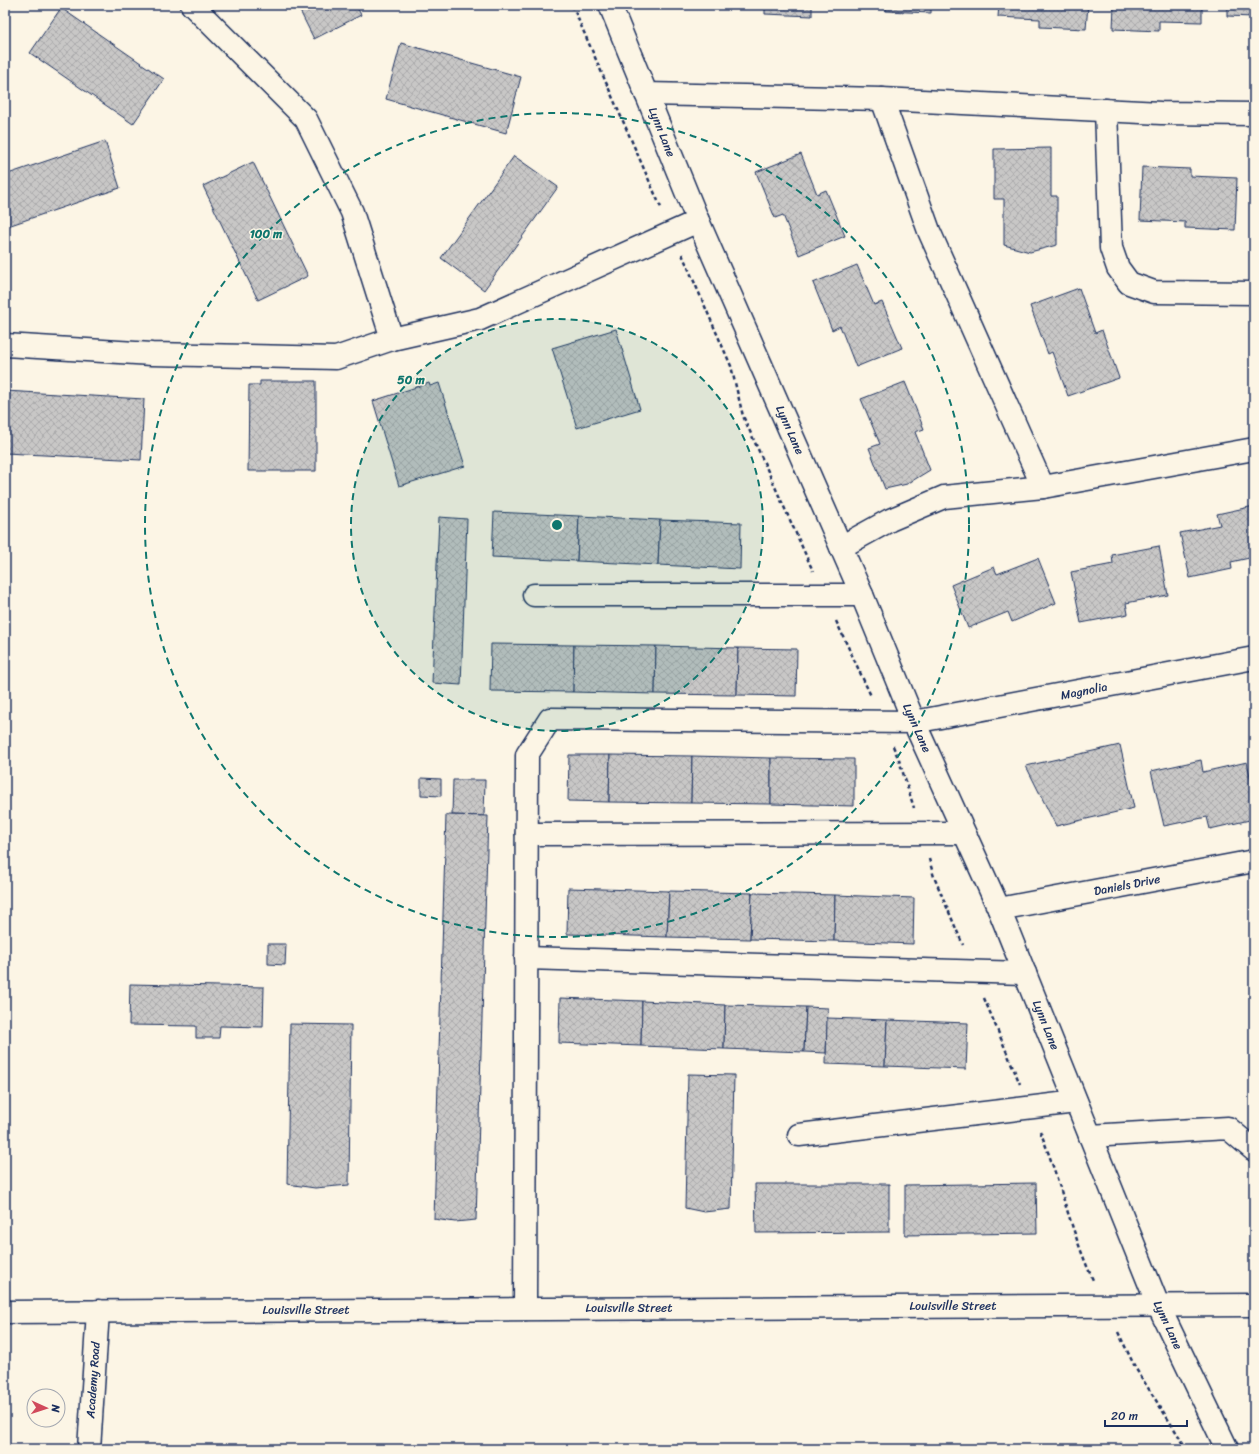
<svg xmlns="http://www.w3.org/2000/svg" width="1259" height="1454" viewBox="0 0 1259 1454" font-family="Sriracha,sans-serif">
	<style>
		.building { fill: url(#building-cross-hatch); stroke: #1b2f5e }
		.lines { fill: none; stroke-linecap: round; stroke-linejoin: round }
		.minor-casing { stroke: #1b2f5e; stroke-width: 25 }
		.major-casing { stroke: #1b2f5e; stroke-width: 25 }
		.path { stroke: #1b2f5e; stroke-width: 2.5; stroke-dasharray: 4 3; stroke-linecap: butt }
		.minor { stroke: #fcf5e5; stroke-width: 22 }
		.major { stroke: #fcf5e5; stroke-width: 22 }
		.ring { fill: none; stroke: #0f766e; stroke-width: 2; stroke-dasharray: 7 5 }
		.labels { text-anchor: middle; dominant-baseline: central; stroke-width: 3; stroke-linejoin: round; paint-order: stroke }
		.street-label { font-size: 12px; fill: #1b2f5e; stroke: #fcf5e5 }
		.centre { fill: #0f766e; stroke: #fcf5e5; stroke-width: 2 }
		.ring-label { font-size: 12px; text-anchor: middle; font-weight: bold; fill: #0f766e; stroke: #fcf5e5; stroke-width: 3; stroke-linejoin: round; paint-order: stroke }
	</style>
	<defs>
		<pattern id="building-cross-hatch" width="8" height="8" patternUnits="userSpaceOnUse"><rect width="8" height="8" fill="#c8c7c6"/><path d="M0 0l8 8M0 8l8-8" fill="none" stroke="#ababac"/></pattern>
	</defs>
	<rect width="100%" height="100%" fill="#fcf5e5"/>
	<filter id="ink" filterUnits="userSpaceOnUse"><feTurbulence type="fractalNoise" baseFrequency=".025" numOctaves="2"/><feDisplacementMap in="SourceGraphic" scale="8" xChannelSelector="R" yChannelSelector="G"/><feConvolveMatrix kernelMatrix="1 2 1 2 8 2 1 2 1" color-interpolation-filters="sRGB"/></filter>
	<g filter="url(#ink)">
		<g class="building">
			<polygon points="297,5 356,5 361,15 314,39"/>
			<polygon points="750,5 812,5 812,16 765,14 765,6"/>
			<polygon points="886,5 931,5 931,13 886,11"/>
			<polygon points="999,5 1088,5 1086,29 1040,27 1040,19 998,17"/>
			<polygon points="1114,5 1202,5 1202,22 1159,21 1159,31 1113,29"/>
			<polygon points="1227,5 1254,5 1254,17 1227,16"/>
			<polygon points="61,8 164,79 133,124 30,53"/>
			<polygon points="401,43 521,77 506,133 386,99"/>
			<polygon points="105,141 120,188 5,227 5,175"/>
			<polygon points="1051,148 1051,196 1057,196 1057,245 1030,252 1004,245 1004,199 994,199 994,149"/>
			<polygon points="801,154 817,194 826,190 845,236 799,255 783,215 775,218 756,172"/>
			<polygon points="514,156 558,187 484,290 441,258"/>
			<polygon points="253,162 308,276 258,300 203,186"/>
			<polygon points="1142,167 1190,169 1190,176 1237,178 1235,230 1185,228 1185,222 1140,220"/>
			<polygon points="857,265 874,305 882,302 902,348 856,367 840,326 832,330 813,283"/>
			<polygon points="1079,288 1095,333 1102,330 1119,378 1068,396 1052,352 1048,354 1030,306"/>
			<polygon points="616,329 640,409 577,428 552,348"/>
			<polygon points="260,381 316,381 316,471 248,471 249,385 260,385"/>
			<polygon points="905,382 924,429 915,432 930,470 907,484 885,489 869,448 880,444 861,399"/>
			<polygon points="429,383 430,386 439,383 465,466 399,486 373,401"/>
			<polygon points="5,391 144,399 141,460 5,453"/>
			<polygon points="1254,506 1254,557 1231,562 1232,569 1190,578 1180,533 1220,525 1217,514"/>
			<polygon points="494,512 579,516 577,561 492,557"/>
			<polygon points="579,516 660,520 658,565 577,561"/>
			<polygon points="439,517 467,519 461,685 432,683"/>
			<polygon points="660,520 741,523 740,569 658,565"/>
			<polygon points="1159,546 1168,595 1126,603 1128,614 1081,623 1071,572 1113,564 1112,555"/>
			<polygon points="1038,558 1056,603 1012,622 1008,612 968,628 951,585 994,567 997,574"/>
			<polygon points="491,644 574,645 573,692 490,691"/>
			<polygon points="574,645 656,646 655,694 573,692"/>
			<polygon points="656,646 738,648 737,695 655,694"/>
			<polygon points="738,648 797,649 796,696 737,695"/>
			<polygon points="1120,745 1134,808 1056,826 1026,766"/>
			<polygon points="569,755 610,755 609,802 568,801"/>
			<polygon points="610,755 692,756 691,803 609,802"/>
			<polygon points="692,756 771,758 771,804 691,803"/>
			<polygon points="771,758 854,759 854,806 771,804"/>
			<polygon points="1201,760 1203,772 1247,762 1254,795 1254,819 1210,829 1207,817 1164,826 1151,771"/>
			<polygon points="421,778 441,779 441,796 421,795"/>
			<polygon points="453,780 485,780 484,816 452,815"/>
			<polygon points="446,815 488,816 476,1220 455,1222 434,1219"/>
			<polygon points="568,888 669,891 667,937 567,934"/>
			<polygon points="669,891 752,893 750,939 667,937"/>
			<polygon points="752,893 835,895 834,941 750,939"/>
			<polygon points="835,895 914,898 913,944 834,941"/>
			<polygon points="268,944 286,944 285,965 268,964"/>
			<polygon points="130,984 264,987 263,1027 220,1026 219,1038 196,1038 196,1026 129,1025"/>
			<polygon points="560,998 642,1001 641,1046 559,1043"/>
			<polygon points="642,1001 725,1005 724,1049 641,1046"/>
			<polygon points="725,1005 806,1007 804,1052 724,1049"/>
			<polygon points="806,1007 828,1008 826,1053 804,1052"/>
			<polygon points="827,1018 887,1020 885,1066 826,1064"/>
			<polygon points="887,1020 968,1023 966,1069 885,1066"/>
			<polygon points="290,1024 351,1025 349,1185 315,1188 287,1184"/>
			<polygon points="688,1074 734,1075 731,1209 704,1212 685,1208"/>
			<polygon points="1036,1183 1037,1233 905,1235 905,1185"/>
			<polygon points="755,1184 889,1184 889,1232 756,1233"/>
		</g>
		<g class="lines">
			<g class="minor-casing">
				<g id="minor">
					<polyline points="610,5 698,221 862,595 914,722 999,909 1158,1305 1227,1449"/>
					<polyline points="646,94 882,99"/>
					<polyline points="1106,110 1111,248 1118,268 1129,283 1154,292 1254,293"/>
					<polyline points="392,339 480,319 698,221"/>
					<polyline points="5,345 152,354 336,358 392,339 352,212 306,119 192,5"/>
					<polyline points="1043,487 929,231 882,99 1161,113 1254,114"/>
					<polyline points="841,547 890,520 944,497 1043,487 1254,449"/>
					<polyline points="534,595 862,595"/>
					<polyline points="527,834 964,833"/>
					<polyline points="999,909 1254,861"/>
					<polyline points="526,958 1025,973"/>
					<polyline points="799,1135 1076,1102"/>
					<polyline points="1090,1136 1228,1128 1254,1150"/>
					<polyline points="525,1309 527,755 550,719 914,722 1254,658"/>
					<polyline points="89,1449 98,1311"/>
				</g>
			</g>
			<g class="major-casing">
				<polyline id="major" points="5,1312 1254,1305"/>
			</g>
			<g class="path">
				<polyline points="572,5 662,210"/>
				<polyline points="682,254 731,366 743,416 813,571"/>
				<polyline points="836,621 871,696"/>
				<polyline points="893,746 899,760 914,808"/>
				<polyline points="929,859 934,877 963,945"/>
				<polyline points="984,998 1020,1084"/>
				<path d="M 1040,1131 C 1060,1180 1071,1232 1093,1280"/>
				<polyline points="1118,1332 1136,1369 1187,1449"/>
			</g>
			<use href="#minor" class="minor"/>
			<use href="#major" class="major"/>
		</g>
	</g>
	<circle cx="557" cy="525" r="206" fill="#0f766e" fill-opacity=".12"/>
	<g class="ring">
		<circle cx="557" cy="525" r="206"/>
		<circle cx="557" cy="525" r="412"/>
	</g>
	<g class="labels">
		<g class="street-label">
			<text transform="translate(662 132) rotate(68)">Lynn Lane</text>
			<text transform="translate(790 430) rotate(66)">Lynn Lane</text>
			<text transform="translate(1084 691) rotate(-11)">Magnolia</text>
			<text transform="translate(917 728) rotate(66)">Lynn Lane</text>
			<text transform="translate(1127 885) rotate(-11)">Daniels Drive</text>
			<text transform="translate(1046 1025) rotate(68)">Lynn Lane</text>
			<text x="953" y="1306">Louisville Street</text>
			<text x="629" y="1308">Louisville Street</text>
			<text x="306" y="1310">Louisville Street</text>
			<text transform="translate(1168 1325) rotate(65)">Lynn Lane</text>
			<text transform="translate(93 1380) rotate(-86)">Academy Road</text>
		</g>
	</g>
	<circle cx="557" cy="525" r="6" class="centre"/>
	<g class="ring-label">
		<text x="266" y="238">100 m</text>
		<text x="411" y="384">50 m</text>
	</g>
	<rect width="1259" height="1454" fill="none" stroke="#fcf5e5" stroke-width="20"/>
	<rect x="10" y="10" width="1239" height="1434" fill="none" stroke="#1b2f5e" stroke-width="1.5" filter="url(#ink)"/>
	<g transform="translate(46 1408) rotate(93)"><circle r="19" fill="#fcf5e5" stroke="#a2a6af"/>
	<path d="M0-3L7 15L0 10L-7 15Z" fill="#d1495b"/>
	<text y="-6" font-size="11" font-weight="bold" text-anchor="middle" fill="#1b2f5e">N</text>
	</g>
	<path d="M1105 1420v6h82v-6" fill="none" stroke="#1b2f5e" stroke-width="2"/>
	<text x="1111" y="1420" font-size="12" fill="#1b2f5e" stroke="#fcf5e5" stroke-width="3" paint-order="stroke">20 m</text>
</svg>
